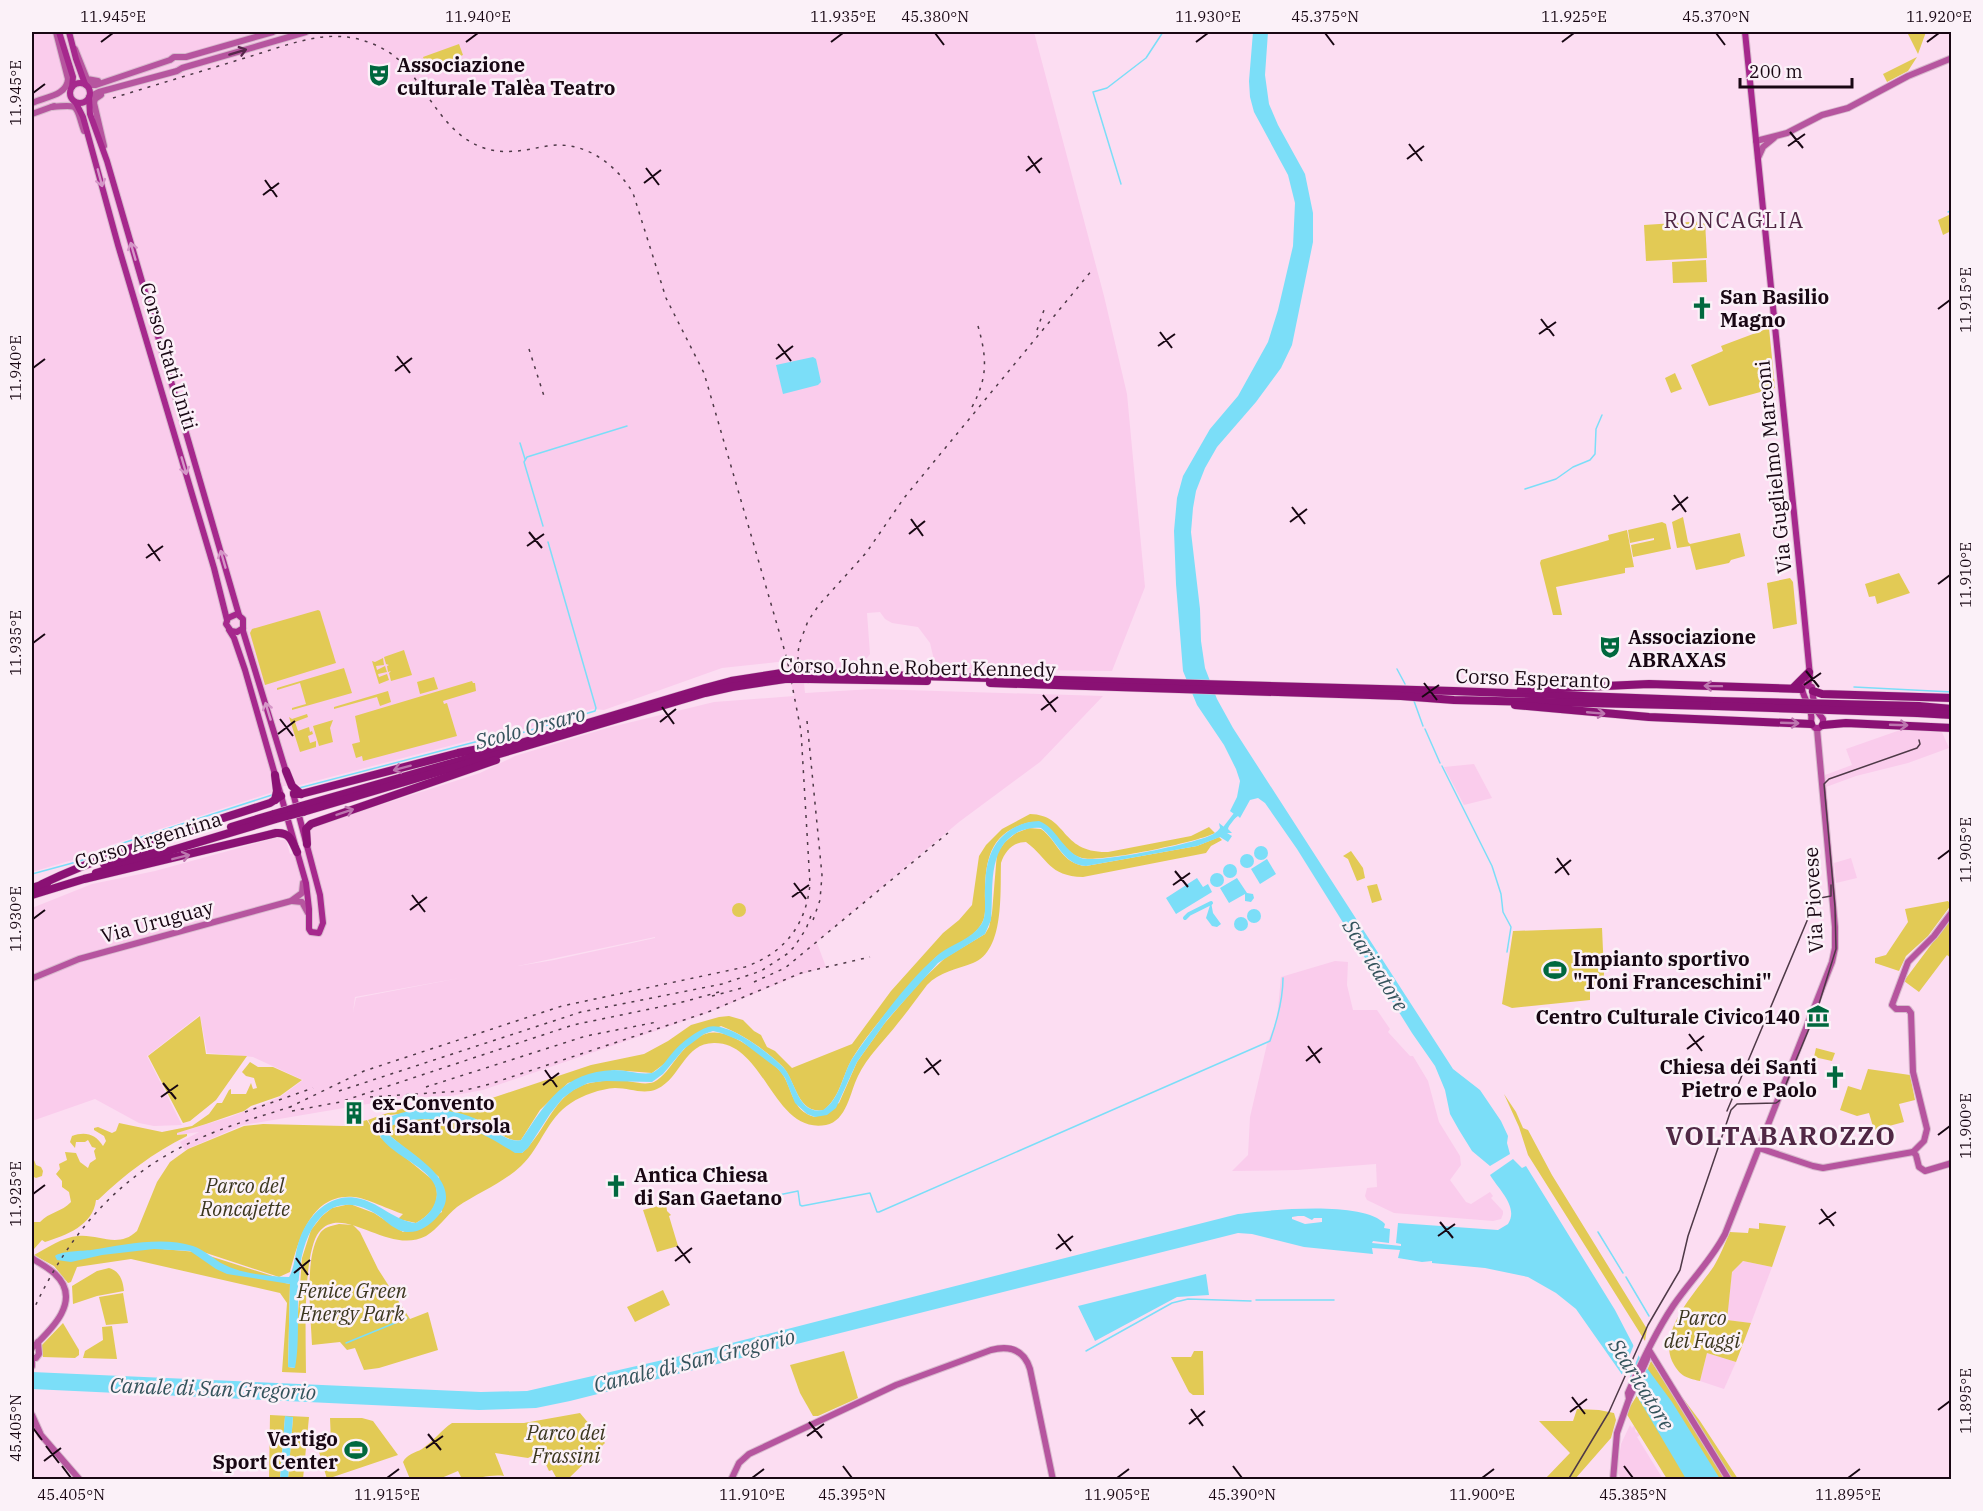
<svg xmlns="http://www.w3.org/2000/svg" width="1983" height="1511" viewBox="0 0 1983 1511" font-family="'IBM Plex Serif',serif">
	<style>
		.built { fill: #faccec; fill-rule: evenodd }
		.green { fill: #e2ca55 }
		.water { fill: #7bdef8; fill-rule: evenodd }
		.pier { fill: #fcddf2 }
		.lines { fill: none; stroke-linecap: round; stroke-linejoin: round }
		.stream { stroke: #7bdef8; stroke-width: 1.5 }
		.canal { stroke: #7bdef8; stroke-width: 4 }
		.secondary-casing { stroke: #d8bbce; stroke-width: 8 }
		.primary-casing { stroke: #d8bbce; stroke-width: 8 }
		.highway-casing { stroke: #d8bbce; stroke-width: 9 }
		.secondary { stroke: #b6559f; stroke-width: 6 }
		.primary { stroke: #a6288d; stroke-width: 6 }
		.highway { stroke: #8a1174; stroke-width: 8 }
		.tram { stroke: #4e3947; stroke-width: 1.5 }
		.rail { stroke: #4e3947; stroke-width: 1.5; stroke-dasharray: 3 6; stroke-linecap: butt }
		.highway-bridge-casing { stroke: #d8bbce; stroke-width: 9; stroke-linecap: butt }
		.highway-bridge { stroke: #8a1174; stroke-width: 8 }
		.oneway { stroke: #57264b }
		.oneway2 { stroke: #d597c8 }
		.oneway3 { stroke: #bd76af }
		.ticks { fill: none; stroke: #180713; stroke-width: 2 }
		.labels { text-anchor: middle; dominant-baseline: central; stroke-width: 5; stroke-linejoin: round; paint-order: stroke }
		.poi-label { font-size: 20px; font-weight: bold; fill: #180713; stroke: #fbf1f8; text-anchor: start }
		.street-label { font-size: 20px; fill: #180713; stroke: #fbf1f8 }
		.park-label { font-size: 20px; font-style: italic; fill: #3b361e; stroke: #fbf1f8 }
		.water-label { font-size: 21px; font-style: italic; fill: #34535c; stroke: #fbf1f8 }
		.quarter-label { font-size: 22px; letter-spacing: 1.5px; fill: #502845; stroke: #fbf1f8 }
		.district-label { font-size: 26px; font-weight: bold; letter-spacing: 1.5px; fill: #502845; stroke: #fbf1f8 }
		.neatline { fill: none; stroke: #180713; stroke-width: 2 }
		.ticks-label { font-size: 15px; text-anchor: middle; fill: #180713 }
	</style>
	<rect width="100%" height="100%" fill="#fcddf2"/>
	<g class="built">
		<path d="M 32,32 L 1034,32 L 1104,296 L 1127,394 L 1145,587 L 1112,671 L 946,669 L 934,660 L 930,643 L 918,627 L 892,623 L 885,619 L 880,612 L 867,613 L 870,654 L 867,658 L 857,662 L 860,672 L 803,673 L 805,693 L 873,689 L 1103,696 L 1040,762 L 959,822 L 818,941 L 817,943 L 826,967 L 802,974 L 705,1014 L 483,1090 L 450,1096 L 403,1098 L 243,1125 L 185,1150 L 180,1142 L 199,1132 L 177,1135 L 177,1133 L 230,1117 L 280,1097 L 303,1080 L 253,1057 L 207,1053 L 200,1015 L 147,1056 L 182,1125 L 154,1126 L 139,1123 L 95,1099 L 32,1121 L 32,908 L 92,884 L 155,871 L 279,837 L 280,840 L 286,840 L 290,854 L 311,849 L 308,836 L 312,827 L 480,773 L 515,756 L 607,728 L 714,702 L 794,696 L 787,661 L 722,668 L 604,710 L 593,709 L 503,735 L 472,740 L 300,785 L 284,786 L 274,790 L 273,792 L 111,845 L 79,858 L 32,872 ZM 655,938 L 554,960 L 518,966 L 655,937 ZM 460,978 L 356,998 L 353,1012 L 355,997 Z"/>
		<polygon points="1903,729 1941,730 1949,748 1908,763 1856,776 1826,787 1825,775 1852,765 1846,749"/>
		<polygon points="1474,764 1492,798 1464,805 1444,767"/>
		<polygon points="1851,858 1857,878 1836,883 1834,863"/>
		<polygon points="1335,961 1348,962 1347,985 1353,1010 1377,1010 1390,1029 1388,1032 1410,1056 1413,1056 1428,1081 1439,1122 1460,1156 1461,1165 1450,1180 1466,1202 1471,1204 1490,1192 1493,1196 1491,1198 1503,1211 1503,1214 1501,1219 1493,1221 1394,1213 1367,1200 1365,1196 1367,1188 1377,1187 1376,1164 1297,1170 1232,1171 1248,1155 1250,1117 1267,1044 1277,1019 1281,977"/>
		<polygon points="1743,1261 1772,1267 1751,1323 1726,1320 1732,1272"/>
		<polygon points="1707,1353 1736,1362 1724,1389 1700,1381"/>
		<polygon points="1638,1421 1635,1431 1637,1433 1639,1431 1640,1435 1637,1437 1663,1479 1621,1479 1617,1472 1621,1444 1630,1425 1632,1428"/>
	</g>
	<g class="green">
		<polygon points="1907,32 1926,32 1918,54"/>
		<polygon points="459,44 463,55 427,68 423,57"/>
		<polygon points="1917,57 1908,71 1887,82 1883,74"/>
		<polygon points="1951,214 1951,231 1943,235 1938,220"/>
		<polygon points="1705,221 1707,258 1646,261 1644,225"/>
		<polygon points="1706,260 1707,282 1673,283 1672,262"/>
		<polygon points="1769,328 1775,388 1709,406 1691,365 1723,351 1721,346"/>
		<polygon points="1675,373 1682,389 1671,393 1665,378"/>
		<polygon points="1683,517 1688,542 1690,544 1740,533 1745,556 1731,560 1729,563 1696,570 1690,546 1677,548 1672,522"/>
		<polygon points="1662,522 1666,524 1671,549 1633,557 1631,545 1654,540 1654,538 1630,543 1628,530"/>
		<polygon points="1627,530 1634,567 1625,568 1625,573 1556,587 1562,615 1553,615 1540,563 1541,560 1609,540 1608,535"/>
		<polygon points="1899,573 1910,593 1877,604 1875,596 1869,597 1865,584"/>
		<polygon points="1790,578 1793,582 1797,624 1773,629 1767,583"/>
		<polygon points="318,610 320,611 336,663 265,685 250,633 252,629"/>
		<polygon points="404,650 412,675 391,681 389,673 391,671 388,672 387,666 389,665 386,664 384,657"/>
		<polygon points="383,658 384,665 376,666 377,670 385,666 387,672 378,674 379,677 387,674 389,680 379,684 372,661 375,662"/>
		<polygon points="344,668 352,693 292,710 292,708 306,704 300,683 277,690 277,688"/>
		<polygon points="434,677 438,689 420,694 417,682"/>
		<polygon points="472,681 473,683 475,683 476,691 443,701 444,704 447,703 457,736 363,761 362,756 356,758 352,744 360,742 355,716"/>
		<polygon points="388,691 391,702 380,706 377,697 334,709 334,707"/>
		<polygon points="307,714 308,717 295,722 298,731 309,727 310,732 312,731 313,734 308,736 310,743 316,741 316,747 300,752 289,717 292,719"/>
		<polygon points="333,720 330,728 333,742 319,746 313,726"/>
		<path d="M 1030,814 C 1069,815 1059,853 1108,852 L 1191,836 L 1209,827 L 1215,833 C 1198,842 1099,863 1082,858 C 1051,849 1056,805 1012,829 C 985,843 985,874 985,901 C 985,908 986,916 982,923 C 973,940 949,946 935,958 C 920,972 906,989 893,1005 C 879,1021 863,1041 852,1059 C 842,1077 840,1097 824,1110 C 796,1115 796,1078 781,1065 C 764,1049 742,1034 721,1026 L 681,1045 L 664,1064 L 652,1073 L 614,1070 L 568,1083 L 540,1110 L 521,1140 C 506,1144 490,1123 475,1119 C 445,1109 421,1112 390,1115 L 380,1137 L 434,1181 C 442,1201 433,1213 416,1223 L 398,1219 L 403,1214 C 390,1210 366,1198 354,1197 C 311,1193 299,1239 290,1272 L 279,1277 L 197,1250 L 139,1247 L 197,1252 L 279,1278 L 285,1283 L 290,1284 L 288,1367 L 294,1368 L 302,1258 L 311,1230 L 322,1216 L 332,1208 L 350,1204 L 374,1213 L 403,1232 L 442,1212 L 439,1177 L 388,1134 L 387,1130 C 391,1125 396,1123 403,1122 C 445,1110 486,1134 522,1153 C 547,1131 554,1091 590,1083 C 599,1081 609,1080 617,1080 C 629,1080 643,1086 654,1082 C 663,1077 670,1067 676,1059 C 705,1020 725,1029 760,1054 C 767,1060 775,1065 781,1072 C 793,1088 791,1111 815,1117 L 839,1103 L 857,1062 L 884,1024 L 920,982 L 945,958 L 985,934 L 989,927 L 992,913 L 997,853 L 1005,842 L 1016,833 L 1029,828 L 1041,829 C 1058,841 1061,864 1086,866 L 1197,846 L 1219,837 L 1222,840 L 1211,846 L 1206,853 L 1083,877 C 1048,876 1049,859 1026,842 C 1013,842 1005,851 1001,863 C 1000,891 1005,951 973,963 C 957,969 939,972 927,985 C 917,998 908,1011 898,1023 C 885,1040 867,1057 858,1076 C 850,1092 847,1121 826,1125 C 773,1135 765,1042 714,1043 C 684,1043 681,1078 657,1089 C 643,1095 630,1088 615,1088 C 600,1089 583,1095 571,1103 C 547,1118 541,1147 521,1166 C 503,1183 477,1193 457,1207 C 446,1216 438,1229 426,1236 C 388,1256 343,1202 319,1232 C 302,1254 306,1343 306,1373 L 282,1372 L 287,1303 L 280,1293 L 131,1259 L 77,1267 L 71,1282 L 68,1283 L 54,1266 L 34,1255 C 47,1248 63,1237 78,1236 C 99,1234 118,1249 137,1231 L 157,1182 L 170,1162 L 188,1149 L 244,1126 L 263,1124 L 344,1126 L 367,1120 L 376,1135 L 368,1120 C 405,1106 426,1103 466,1101 L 468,1103 L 489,1099 L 591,1065 L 644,1054 L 668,1041 L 691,1025 L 719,1017 L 729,1016 L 743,1020 L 754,1031 L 761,1035 L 767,1047 L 775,1051 L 792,1068 L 852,1044 L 891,991 L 943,933 L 959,920 L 972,905 L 979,856 L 986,845 L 1002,829 Z"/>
		<polygon points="1351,851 1363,868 1365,878 1357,881 1348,859 1343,856"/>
		<polygon points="1377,884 1382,900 1372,903 1367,886"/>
		<polygon points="1948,901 1951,905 1928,936 1906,956 1899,971 1875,963 1875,958 1886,955 1908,922 1905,909"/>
		<circle cx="739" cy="910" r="7"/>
		<polygon points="1951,918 1951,958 1947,955 1919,992 1904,981"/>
		<polygon points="1602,928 1604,973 1603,986 1590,986 1590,1000 1512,1008 1502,1004 1513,931"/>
		<polygon points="200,1016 206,1054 247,1056 216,1100 190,1121 183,1123 148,1056"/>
		<polygon points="1816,1048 1835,1053 1832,1061 1814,1057"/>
		<path d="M 250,1062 L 258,1067 L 273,1067 L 302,1080 L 280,1096 L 251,1106 L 244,1111 L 206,1124 L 177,1133 L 177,1135 L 187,1134 L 187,1136 C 153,1153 125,1174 98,1200 L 96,1200 C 93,1226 66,1235 45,1242 L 42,1240 L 34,1249 L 32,1249 L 32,1225 L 33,1222 L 40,1222 C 49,1212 62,1212 71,1202 L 69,1192 L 62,1187 L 62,1181 L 56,1174 L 60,1169 L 59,1164 L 67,1160 L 65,1152 L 76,1153 L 80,1162 L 88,1168 L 90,1163 L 96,1159 L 94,1151 L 96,1148 L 92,1147 L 88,1140 L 85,1142 L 76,1142 L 75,1148 L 70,1142 L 72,1136 C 85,1131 96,1134 103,1146 L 106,1141 L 104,1136 L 94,1130 L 94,1128 L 98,1127 L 112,1133 L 116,1131 L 119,1123 L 162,1132 L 192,1126 L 209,1114 L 217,1103 L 222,1103 L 229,1090 L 231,1089 L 231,1094 L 246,1094 L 251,1083 L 253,1089 L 257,1088 L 254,1078 L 246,1076 L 242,1072 Z"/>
		<polygon points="1868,1069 1910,1075 1915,1100 1899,1104 1904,1122 1874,1130 1869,1113 1857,1116 1840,1110 1848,1086 1861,1090"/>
		<polygon points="1504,1094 1516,1112 1523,1128 1528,1130 1552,1175 1647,1329 1645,1341 1528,1155 1519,1127"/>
		<polygon points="32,1155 36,1165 41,1167 43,1171 42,1176 36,1178 32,1176"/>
		<polygon points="666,1204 667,1211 671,1215 669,1216 678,1246 657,1252 643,1210"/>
		<path d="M 1759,1223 L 1786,1226 L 1772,1267 L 1743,1261 L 1732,1272 L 1727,1320 L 1751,1323 L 1736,1362 L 1707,1353 L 1700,1381 C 1685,1378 1679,1375 1672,1361 C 1658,1329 1698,1290 1714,1266 C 1720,1256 1725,1243 1730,1232 L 1748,1233 L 1749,1228 L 1759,1229 Z"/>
		<path d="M 339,1224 L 353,1225 L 360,1232 L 378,1269 L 410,1319 L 428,1312 L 438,1350 L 379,1368 L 364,1370 L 355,1348 L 347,1350 L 340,1342 L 312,1345 C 311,1317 304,1259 319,1235 C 323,1227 331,1226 339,1224 Z"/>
		<path d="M 109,1268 C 120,1271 123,1281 124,1291 L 97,1296 L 73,1304 L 72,1286 L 97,1271 Z"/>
		<polygon points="663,1290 670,1305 635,1322 627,1307"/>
		<polygon points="123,1293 128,1323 106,1325 99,1297"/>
		<polygon points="63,1323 79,1350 79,1355 75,1358 43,1357 41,1346"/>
		<polygon points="112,1326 117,1359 83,1358 85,1351 103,1340 102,1327"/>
		<polygon points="844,1351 858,1398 818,1416 813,1416 800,1393 790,1365"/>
		<polygon points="1194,1351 1203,1351 1204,1395 1193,1395 1189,1392 1171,1357 1191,1357"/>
		<polygon points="1651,1361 1669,1389 1679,1393 1700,1421 1738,1479 1667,1479 1626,1413 1636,1397"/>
		<polygon points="1577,1409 1599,1410 1614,1413 1616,1420 1611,1438 1575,1479 1545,1479 1570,1453 1539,1421 1573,1421"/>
		<path d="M 580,1413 L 605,1443 L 568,1479 L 557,1479 L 552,1470 L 549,1471 L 540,1452 L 528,1458 L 495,1453 L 504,1476 C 489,1474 477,1480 462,1479 L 458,1471 L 439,1479 L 410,1479 L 403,1462 C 407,1454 415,1453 422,1449 C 434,1441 441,1430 452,1423 L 524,1423 Z"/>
		<polygon points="270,1415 309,1417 303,1479 288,1479 293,1417 285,1417 280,1479 269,1480"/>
		<polygon points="330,1418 362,1418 373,1421 398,1455 327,1479 317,1445 331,1442"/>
	</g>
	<g class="water">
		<polygon points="1253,32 1268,32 1265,75 1269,104 1278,125 1305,174 1313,213 1313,242 1292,345 1281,368 1256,402 1217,447 1205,468 1196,491 1193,508 1191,532 1200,609 1201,641 1205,668 1217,699 1233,728 1453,1069 1480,1090 1501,1121 1508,1136 1507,1143 1510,1154 1490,1166 1472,1151 1459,1130 1450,1114 1445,1090 1435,1066 1412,1033 1297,849 1265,803 1258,798 1250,800 1240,818 1238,816 1234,819 1233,818 1234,814 1230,811 1237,797 1240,781 1236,769 1224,745 1197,705 1183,671 1176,584 1174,531 1177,498 1183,476 1210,429 1238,396 1268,342 1278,310 1293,246 1295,203 1288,175 1254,112 1250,97 1249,81"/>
		<polygon points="813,357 816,359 821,382 818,385 783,394 776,365"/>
		<path d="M 1039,821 C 1057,828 1062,850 1081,858 C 1097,864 1191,844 1209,836 C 1214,834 1217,832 1220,828 L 1219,823 L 1224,827 L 1229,825 L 1228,829 L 1232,833 L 1227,833 L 1232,836 L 1228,842 L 1220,837 L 1197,846 L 1086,866 C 1063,865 1057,840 1041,828 C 1033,827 1025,829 1018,832 C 986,849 994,890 991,920 L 985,934 L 938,963 L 887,1020 L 857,1062 L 836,1108 L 827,1115 L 815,1117 L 807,1114 L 795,1103 L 785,1078 L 778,1069 L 741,1041 L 721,1033 L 713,1031 L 704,1034 L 684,1049 L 663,1074 L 652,1082 L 606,1081 L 588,1083 L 574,1090 L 563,1098 L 550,1114 L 528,1148 L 522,1153 L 515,1153 C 482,1132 443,1111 403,1122 C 397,1123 391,1125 387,1130 L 388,1134 C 410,1154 467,1182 438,1216 C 429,1226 419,1233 406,1232 C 396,1231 387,1222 379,1216 C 360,1203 338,1199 321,1217 C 286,1254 304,1322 295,1368 L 288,1367 L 290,1284 L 227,1274 L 216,1269 L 190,1251 L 154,1249 L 102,1255 L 71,1262 L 57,1260 L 55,1256 C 61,1251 83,1251 91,1250 C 123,1245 162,1236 193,1246 C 205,1250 214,1260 225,1265 C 243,1274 269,1276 289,1277 C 295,1267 295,1252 299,1241 C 307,1215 332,1190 361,1199 C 381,1204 395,1221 416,1223 C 426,1217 433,1211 436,1199 C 445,1166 371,1153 378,1123 C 406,1105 451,1106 480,1121 C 493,1127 507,1144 521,1140 C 547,1102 563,1072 614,1070 C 627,1070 639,1075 652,1073 C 662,1068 667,1059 674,1051 C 682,1042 696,1031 708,1027 C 728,1021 769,1053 783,1067 C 796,1080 797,1115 823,1110 C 840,1099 842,1076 852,1059 C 861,1045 871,1032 881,1019 C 898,996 918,972 939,954 C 952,944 971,939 980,926 C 985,920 985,912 985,905 C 985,878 984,851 1006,833 C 1015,826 1027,821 1039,821 Z"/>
		<circle cx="1261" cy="853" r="7"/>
		<circle cx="1247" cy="861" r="7"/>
		<polygon points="1267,859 1276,874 1260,884 1251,869"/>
		<circle cx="1230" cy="871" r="7"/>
		<circle cx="1217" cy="880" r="7"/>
		<polygon points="1197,878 1203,887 1208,884 1212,892 1176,914 1166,898"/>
		<polygon points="1237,878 1247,893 1253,894 1254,898 1251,902 1245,901 1245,894 1229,903 1220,888"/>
		<polygon points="1211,902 1213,913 1221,924 1217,927 1212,926 1206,918"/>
		<circle cx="1254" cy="916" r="7"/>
		<circle cx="1241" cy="924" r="7"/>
		<path d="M 1513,1159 L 1522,1168 L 1526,1166 L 1615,1310 L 1641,1360 L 1672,1402 L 1720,1479 L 1686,1479 L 1637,1396 L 1576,1309 L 1556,1293 L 1528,1277 L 1485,1268 L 1432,1263 L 1432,1261 L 1422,1262 L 1398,1258 L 1400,1250 L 1372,1248 L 1373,1254 L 1304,1247 L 1252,1234 L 1238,1233 L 570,1401 L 536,1408 L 479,1410 L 32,1389 L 32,1372 L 481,1392 L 527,1391 L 689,1354 L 1238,1214 C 1270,1210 1363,1200 1385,1224 L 1384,1228 L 1390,1229 L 1389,1243 L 1373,1241 L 1372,1243 L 1401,1246 L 1401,1244 L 1396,1243 L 1398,1223 L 1498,1230 L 1508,1224 C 1519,1207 1499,1190 1490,1175 ZM 1298,1216 L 1304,1216 L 1312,1220 L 1314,1218 L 1322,1218 L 1322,1222 L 1305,1224 L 1292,1219 L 1292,1217 Z"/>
		<polygon points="1206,1274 1209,1295 1177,1297 1095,1341 1078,1306"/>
		<polygon points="285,1416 293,1417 288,1479 280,1479"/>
	</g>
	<polygon class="pier" points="1635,1342 1640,1352 1626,1387 1620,1379"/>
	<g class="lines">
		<g class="stream">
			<polyline points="1121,184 1093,92 1107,88 1146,58 1163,32"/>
			<polyline points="1948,212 1952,210"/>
			<polyline points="520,443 525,459"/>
			<polyline points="1525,489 1556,479 1573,467 1590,460 1595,454 1596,429 1602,415"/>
			<polyline points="543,526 524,462 527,457 627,426"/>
			<polyline points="1397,669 1405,684"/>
			<polyline points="1854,687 1952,692"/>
			<polyline points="1414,701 1423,726"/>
			<polyline points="1425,729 1440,763"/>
			<polyline points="1442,766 1492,866 1501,894 1503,912 1511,927 1507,952"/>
			<polyline points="299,788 475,742 511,736 595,711 596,708 548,542"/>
			<polyline points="32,874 80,861 123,843 272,795"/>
			<path d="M 764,1198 L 798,1191 L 800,1205 L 802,1206 L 870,1193 L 877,1212 L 879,1212 L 1270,1041 C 1277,1021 1283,1000 1283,978"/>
			<polyline points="1598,1232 1623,1273"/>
			<polyline points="1626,1277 1649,1316"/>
			<polyline points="1256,1300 1334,1300"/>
			<polyline points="346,1343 407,1318"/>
			<polyline points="1086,1351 1172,1303 1188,1299 1251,1301"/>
		</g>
		<g class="canal">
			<polyline points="1225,828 1235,815"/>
			<polyline points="1185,918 1189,914 1211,903"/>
		</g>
		<g class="secondary-casing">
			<g id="secondary">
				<polyline points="75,49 87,79 98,81"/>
				<polyline points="86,85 96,85 170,60 174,57 186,57 273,32"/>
				<polyline points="101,95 95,99 94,103 104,146"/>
				<polyline points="89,97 99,92 177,71 182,68 306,32"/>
				<path d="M 32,103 C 44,97 67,96 68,79 L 56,32"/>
				<path d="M 52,107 C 81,104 75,105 84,131"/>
				<polyline points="32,114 54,106"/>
				<polyline points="1756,141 1787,133 1822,115 1848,108 1908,76 1952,58"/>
				<polyline points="1758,158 1763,147 1774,138"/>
				<polyline points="292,901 302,902 308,913"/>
				<polyline points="33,978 79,959 291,901 302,893 303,883"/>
				<polyline points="1759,1148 1813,1166 1823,1168 1913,1152"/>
				<polyline points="1913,1152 1924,1141 1927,1129 1913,1072 1911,1013 1908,1009 1896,1009 1892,1005 1908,962 1934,936 1952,912"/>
				<polyline points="1913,1152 1916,1155 1919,1167 1925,1171 1952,1163"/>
				<path d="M 32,1258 C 39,1263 49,1268 55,1274 C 83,1300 51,1330 32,1348"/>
				<polyline points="1649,1350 1729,1480"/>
				<polyline points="32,1366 32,1358 36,1358 39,1354 38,1342"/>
				<polyline points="1629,1399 1647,1359 1648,1351"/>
				<polyline points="32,1415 41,1435 80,1480"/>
				<path d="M 731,1480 L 739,1463 L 749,1454 L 896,1385 L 991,1350 C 1010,1345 1024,1350 1030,1369 L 1053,1480"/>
				<path d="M 1613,1480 L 1617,1433 L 1629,1399 L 1628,1393 C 1641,1363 1655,1333 1673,1306 C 1690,1281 1711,1261 1725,1234 L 1832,962 L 1835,948 L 1835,927 L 1817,729"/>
			</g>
		</g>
		<g class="primary-casing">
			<g id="primary">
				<polyline points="59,32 73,77 72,87"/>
				<polyline points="69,32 76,59 85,84"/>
				<polyline points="1745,32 1802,592 1810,676 1808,685"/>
				<circle cx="80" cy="93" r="10"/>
				<polyline points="89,98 90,114 107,161 239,615"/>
				<polyline points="76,103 83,117 118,245 214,568 227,620"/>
				<polyline points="243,628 237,632 231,631 226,624 228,618 237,614 243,619 243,631 287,775"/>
				<polyline points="229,630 234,638 245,670 306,883 309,909 309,929 311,932 319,933 323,923 320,895 293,793"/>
				<path d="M 1805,685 L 1812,687 L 1813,697 L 1817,711 L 1823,719 L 1823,725 L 1819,728 L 1815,728 L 1811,724 C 1814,706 1802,699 1802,687 Z"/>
			</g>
		</g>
		<g class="highway-casing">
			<g id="highway">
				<polyline points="809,673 1453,691 1714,701"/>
				<polyline points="809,679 927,681"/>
				<polyline points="990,683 1401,696 1454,700 1714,706"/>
				<polyline points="1793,688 1809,672"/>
				<polyline points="1521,690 1649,684 1801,689"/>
				<polyline points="1813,691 1822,694 1952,698"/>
				<polyline points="1515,705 1649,717 1811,724"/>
				<polyline points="1918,706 1952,709"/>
				<polyline points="1917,713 1952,715"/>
				<polyline points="1823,725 1846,723 1952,728"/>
				<polyline points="286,771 292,786 301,794"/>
				<polyline points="294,794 301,794 458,753 499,745"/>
				<polyline points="275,800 277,791 275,775"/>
				<polyline points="301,806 494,751 705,688 731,681 782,673"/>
				<polyline points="303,812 705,693 732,687 785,679"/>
				<polyline points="231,827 274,814"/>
				<polyline points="307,844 306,829 311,824 496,760"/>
				<polyline points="104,864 159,848"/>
				<polyline points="96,873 276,819"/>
				<path d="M 42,884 C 114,850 194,828 270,803 L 281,796"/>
				<polyline points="32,888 47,883"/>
				<path d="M 32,895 L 84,879 L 276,833 C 290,832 292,841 297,852"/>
			</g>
		</g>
		<use href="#secondary" class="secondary"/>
		<use href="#primary" class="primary"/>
		<use href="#highway" class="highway"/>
		<g class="tram">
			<polyline points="1727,1111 1812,909 1820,898 1831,896 1831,885"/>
			<polyline points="1568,1480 1609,1412 1648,1325 1680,1270 1688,1236 1731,1110 1737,1104 1776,1103 1779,1101 1818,1007 1836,949 1835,907 1824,784 1829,779 1917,748 1920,744 1919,740"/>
		</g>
		<g class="rail">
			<path d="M 113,98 C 158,84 203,71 248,57 C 279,48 314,33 346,37 C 366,39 389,49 403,64 C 429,92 445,135 484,148 C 506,155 525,150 547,146 C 584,140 615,163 633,193 L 666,298 L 704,373 L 787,659 L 801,731 L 810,884 C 806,926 784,953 745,967 L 562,1006 L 364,1071 L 290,1107"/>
			<polyline points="1037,330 1045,307"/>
			<polyline points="529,349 544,396"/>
			<path d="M 972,407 C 988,377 987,358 978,326"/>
			<polyline points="798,678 798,652 800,642 808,621 819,605 866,553 904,498 1093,269"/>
			<polyline points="807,721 822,875 820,900 812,923"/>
			<polyline points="754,982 785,968 948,833"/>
			<polyline points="712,996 746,987"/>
			<polyline points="426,1087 586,1036 657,1022"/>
			<polyline points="339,1091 581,1012 722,984 761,971 787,954 794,947 806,929 812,913"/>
			<polyline points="370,1097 462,1091 490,1084 708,1012 801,973 870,957"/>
			<polyline points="292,1111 340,1102 573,1025 679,1003 719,992"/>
			<polyline points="245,1112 313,1088"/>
			<path d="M 32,1313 C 67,1236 118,1175 196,1140 C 228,1125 263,1116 296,1105"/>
		</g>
		<g class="highway-bridge-casing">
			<g id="highway-bridge">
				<polyline points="782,673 809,673"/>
				<polyline points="785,679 809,679"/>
				<polyline points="1714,701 1918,706"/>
				<polyline points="1714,706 1917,713"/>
				<polyline points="274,814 301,806"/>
				<polyline points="276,819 303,812"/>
			</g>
		</g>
		<use href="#highway-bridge" class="highway-bridge"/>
	</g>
	<defs><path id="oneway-shaft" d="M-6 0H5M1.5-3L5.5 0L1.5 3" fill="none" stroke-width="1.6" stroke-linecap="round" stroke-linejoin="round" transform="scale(1.5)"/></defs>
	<use class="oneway" href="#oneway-shaft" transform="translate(238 52) rotate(-17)"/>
	<g class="oneway2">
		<use href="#oneway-shaft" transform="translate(100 178) rotate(75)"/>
		<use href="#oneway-shaft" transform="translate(133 251) rotate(-106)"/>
		<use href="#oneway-shaft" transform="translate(184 466) rotate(74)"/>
		<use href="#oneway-shaft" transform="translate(223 559) rotate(-106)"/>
		<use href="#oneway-shaft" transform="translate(268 711) rotate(-107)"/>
	</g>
	<g class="oneway3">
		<use href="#oneway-shaft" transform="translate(1713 686) rotate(-179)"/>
		<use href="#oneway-shaft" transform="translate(1596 713) rotate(5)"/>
		<use href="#oneway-shaft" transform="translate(1790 723) rotate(2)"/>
		<use href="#oneway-shaft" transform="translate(1899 725) rotate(2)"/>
		<use href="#oneway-shaft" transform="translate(402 768) rotate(165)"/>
		<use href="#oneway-shaft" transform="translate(345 812) rotate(-19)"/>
		<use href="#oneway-shaft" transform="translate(181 857) rotate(-14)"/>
	</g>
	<path class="ticks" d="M 935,33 L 944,45M 1325,33 L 1334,45M 1716,33 L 1725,45M 101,42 L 113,33M 466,42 L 478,33M 831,42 L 843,33M 1196,42 L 1208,33M 1562,42 L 1574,33M 1927,42 L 1939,33M 33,93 L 45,84M 1790,132 L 1803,148M 1409,144 L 1422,161M 1788,146 L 1805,134M 1028,156 L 1040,173M 1407,159 L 1424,146M 646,168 L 659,185M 1026,171 L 1042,158M 265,180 L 277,197M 644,183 L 661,170M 263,195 L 279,183M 1938,309 L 1950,300M 1541,319 L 1554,336M 1160,332 L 1172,348M 1539,334 L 1556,322M 778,344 L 791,361M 1158,346 L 1175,334M 397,356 L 410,373M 776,359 L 793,346M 33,368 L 45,359M 395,371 L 412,358M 1674,495 L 1686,512M 1292,507 L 1305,524M 1672,510 L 1688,497M 911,519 L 923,536M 1290,522 L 1307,509M 529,532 L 542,548M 909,534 L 925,521M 148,544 L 160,561M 527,546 L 544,534M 146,558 L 163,546M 1938,584 L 1950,575M 33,643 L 45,634M 1806,671 L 1819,687M 1424,683 L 1437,700M 1804,685 L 1821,673M 1043,695 L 1056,712M 1422,697 L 1439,685M 662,707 L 674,724M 1041,710 L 1058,697M 280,719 L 293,736M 660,722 L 676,709M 278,734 L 295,721M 1557,858 L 1569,875M 1938,859 L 1950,850M 1175,871 L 1188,887M 1555,873 L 1571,860M 794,883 L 806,899M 1173,885 L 1190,873M 412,895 L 425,912M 792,897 L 809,885M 410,910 L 427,897M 33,919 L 45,910M 1689,1034 L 1702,1051M 1308,1046 L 1320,1063M 1687,1049 L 1704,1036M 926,1058 L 939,1075M 1306,1061 L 1322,1048M 545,1070 L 557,1087M 924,1073 L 941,1060M 163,1083 L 176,1099M 543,1085 L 559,1073M 161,1097 L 178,1085M 1938,1135 L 1950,1126M 33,1194 L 45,1185M 1821,1209 L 1834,1226M 1440,1222 L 1453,1238M 1819,1224 L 1836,1212M 1058,1234 L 1071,1251M 1438,1236 L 1455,1224M 677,1246 L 690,1263M 1056,1249 L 1073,1236M 296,1258 L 308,1275M 675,1261 L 692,1248M 294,1273 L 310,1260M 1572,1397 L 1585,1414M 1191,1409 L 1203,1426M 1938,1410 L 1950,1401M 1570,1412 L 1587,1399M 809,1422 L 822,1438M 1189,1424 L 1205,1411M 33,1428 L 42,1440M 428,1434 L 441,1450M 807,1436 L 824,1424M 46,1446 L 59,1463M 426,1448 L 443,1436M 44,1461 L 61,1448M 62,1466 L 71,1478M 843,1466 L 852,1478M 1233,1466 L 1242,1478M 1624,1466 L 1633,1478M 387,1478 L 399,1469M 752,1478 L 764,1469M 1117,1478 L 1129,1469M 1482,1478 L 1494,1469M 1848,1478 L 1860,1469"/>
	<defs>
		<g id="theatre-bare" transform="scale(1.8)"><path d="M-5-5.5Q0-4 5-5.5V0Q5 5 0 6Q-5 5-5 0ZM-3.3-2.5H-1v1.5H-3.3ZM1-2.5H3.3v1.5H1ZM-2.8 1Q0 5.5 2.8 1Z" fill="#00683e" stroke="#fbf1f8" stroke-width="2.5" paint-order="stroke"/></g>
		<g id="church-bare" transform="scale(1.8)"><path d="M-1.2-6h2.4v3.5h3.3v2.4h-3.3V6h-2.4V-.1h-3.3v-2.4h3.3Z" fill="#00683e" stroke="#fbf1f8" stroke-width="2.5" paint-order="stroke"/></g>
		<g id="stadium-bare" transform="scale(1.8)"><path d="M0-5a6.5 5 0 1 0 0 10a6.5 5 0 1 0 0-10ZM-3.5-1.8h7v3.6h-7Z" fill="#00683e" stroke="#fbf1f8" stroke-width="2.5" paint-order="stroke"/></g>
		<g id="museum-bare" transform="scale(1.8)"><path d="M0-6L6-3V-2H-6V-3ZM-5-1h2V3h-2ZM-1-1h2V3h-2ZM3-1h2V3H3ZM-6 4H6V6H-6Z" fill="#00683e" stroke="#fbf1f8" stroke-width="2.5" paint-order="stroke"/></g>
		<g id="building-bare" transform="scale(1.8)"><path d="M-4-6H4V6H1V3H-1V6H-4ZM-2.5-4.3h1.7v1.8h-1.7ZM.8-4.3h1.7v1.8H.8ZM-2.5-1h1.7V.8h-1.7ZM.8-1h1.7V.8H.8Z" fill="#00683e" stroke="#fbf1f8" stroke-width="2.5" paint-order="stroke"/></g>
	</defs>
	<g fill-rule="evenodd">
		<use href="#theatre-bare" x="379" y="75"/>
		<use href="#church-bare" x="1702" y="308"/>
		<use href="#theatre-bare" x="1610" y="647"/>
		<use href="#stadium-bare" x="1555" y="970"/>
		<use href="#museum-bare" x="1818" y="1016"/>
		<use href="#church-bare" x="1835" y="1077"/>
		<use href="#building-bare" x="354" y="1113"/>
		<use href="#church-bare" x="616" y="1186"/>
		<use href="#stadium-bare" x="356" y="1450"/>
	</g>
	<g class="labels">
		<g class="poi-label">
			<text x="397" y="64">Associazione<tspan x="397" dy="23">culturale Talèa Teatro</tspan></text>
			<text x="1720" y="296">San Basilio<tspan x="1720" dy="23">Magno</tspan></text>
			<text x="1628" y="636">Associazione<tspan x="1628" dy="23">ABRAXAS</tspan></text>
			<text x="1573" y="958">Impianto sportivo<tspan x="1573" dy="23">"Toni Franceschini"</tspan></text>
			<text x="1800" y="1016" text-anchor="end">Centro Culturale Civico140</text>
			<text x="1817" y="1066" text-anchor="end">Chiesa dei Santi<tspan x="1817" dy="23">Pietro e Paolo</tspan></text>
			<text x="372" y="1102">ex-Convento<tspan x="372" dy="23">di Sant'Orsola</tspan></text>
			<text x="634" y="1174">Antica Chiesa<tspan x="634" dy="23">di San Gaetano</tspan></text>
			<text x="338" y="1438" text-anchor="end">Vertigo<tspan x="338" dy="23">Sport Center</tspan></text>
		</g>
		<g class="street-label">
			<text transform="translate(169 356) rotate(73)">Corso Stati Uniti</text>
			<text transform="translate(1773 467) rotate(-96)">Via Guglielmo Marconi</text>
			<text transform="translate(918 667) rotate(1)">Corso John e Robert Kennedy</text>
			<text transform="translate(1533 678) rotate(2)">Corso Esperanto</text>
			<text transform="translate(148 840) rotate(-17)">Corso Argentina</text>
			<text transform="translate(1813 900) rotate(-93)">Via Piovese</text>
			<text transform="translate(157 921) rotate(-15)">Via Uruguay</text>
		</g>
		<g class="park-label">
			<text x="245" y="1185">Parco del<tspan x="245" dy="23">Roncajette</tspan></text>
			<text x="352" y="1290">Fenice Green<tspan x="352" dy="23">Energy Park</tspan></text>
			<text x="1702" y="1317">Parco<tspan x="1702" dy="23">dei Faggi</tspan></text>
			<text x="566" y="1432">Parco dei<tspan x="566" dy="23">Frassini</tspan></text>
		</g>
		<g class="water-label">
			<text transform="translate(530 727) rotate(-15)">Scolo Orsaro</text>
			<text transform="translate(1376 965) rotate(58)">Scaricatore</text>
			<text transform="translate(694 1360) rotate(-14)">Canale di San Gregorio</text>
			<text transform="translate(1642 1384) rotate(58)">Scaricatore</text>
			<text transform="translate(213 1388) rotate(2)">Canale di San Gregorio</text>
		</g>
		<g class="quarter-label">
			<text x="1734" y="219">RONCAGLIA</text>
		</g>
		<g class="district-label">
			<text x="1781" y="1135">VOLTABAROZZO</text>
		</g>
	</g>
	<rect width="1983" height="1511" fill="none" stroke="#fbf1f8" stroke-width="66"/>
	<path d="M1740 78v9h112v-9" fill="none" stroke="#180713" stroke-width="3"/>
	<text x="1749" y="78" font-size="18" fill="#180713" stroke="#fbf1f8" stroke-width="4.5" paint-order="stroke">200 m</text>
	<rect x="33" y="33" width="1917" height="1445" class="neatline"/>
	<g class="ticks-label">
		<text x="113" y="22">11.945°E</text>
		<text x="478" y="22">11.940°E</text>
		<text x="843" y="22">11.935°E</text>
		<text x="935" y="22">45.380°N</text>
		<text x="1208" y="22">11.930°E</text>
		<text x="1325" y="22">45.375°N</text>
		<text x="1574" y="22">11.925°E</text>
		<text x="1716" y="22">45.370°N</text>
		<text x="1939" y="22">11.920°E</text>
		<text transform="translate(16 93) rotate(-90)" y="5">11.945°E</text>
		<text transform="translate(1966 300) rotate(-90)" y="5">11.915°E</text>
		<text transform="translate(16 368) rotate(-90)" y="5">11.940°E</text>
		<text transform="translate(1966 575) rotate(-90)" y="5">11.910°E</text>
		<text transform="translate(16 643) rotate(-90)" y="5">11.935°E</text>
		<text transform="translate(1966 850) rotate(-90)" y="5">11.905°E</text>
		<text transform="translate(16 919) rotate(-90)" y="5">11.930°E</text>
		<text transform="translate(1966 1126) rotate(-90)" y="5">11.900°E</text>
		<text transform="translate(16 1194) rotate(-90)" y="5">11.925°E</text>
		<text transform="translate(1966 1401) rotate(-90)" y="5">11.895°E</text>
		<text transform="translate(16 1428) rotate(-90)" y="5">45.405°N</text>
		<text x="71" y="1500">45.405°N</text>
		<text x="387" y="1500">11.915°E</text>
		<text x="752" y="1500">11.910°E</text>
		<text x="852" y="1500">45.395°N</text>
		<text x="1117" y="1500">11.905°E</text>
		<text x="1242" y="1500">45.390°N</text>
		<text x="1482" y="1500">11.900°E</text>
		<text x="1633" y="1500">45.385°N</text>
		<text x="1848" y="1500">11.895°E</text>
	</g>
</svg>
